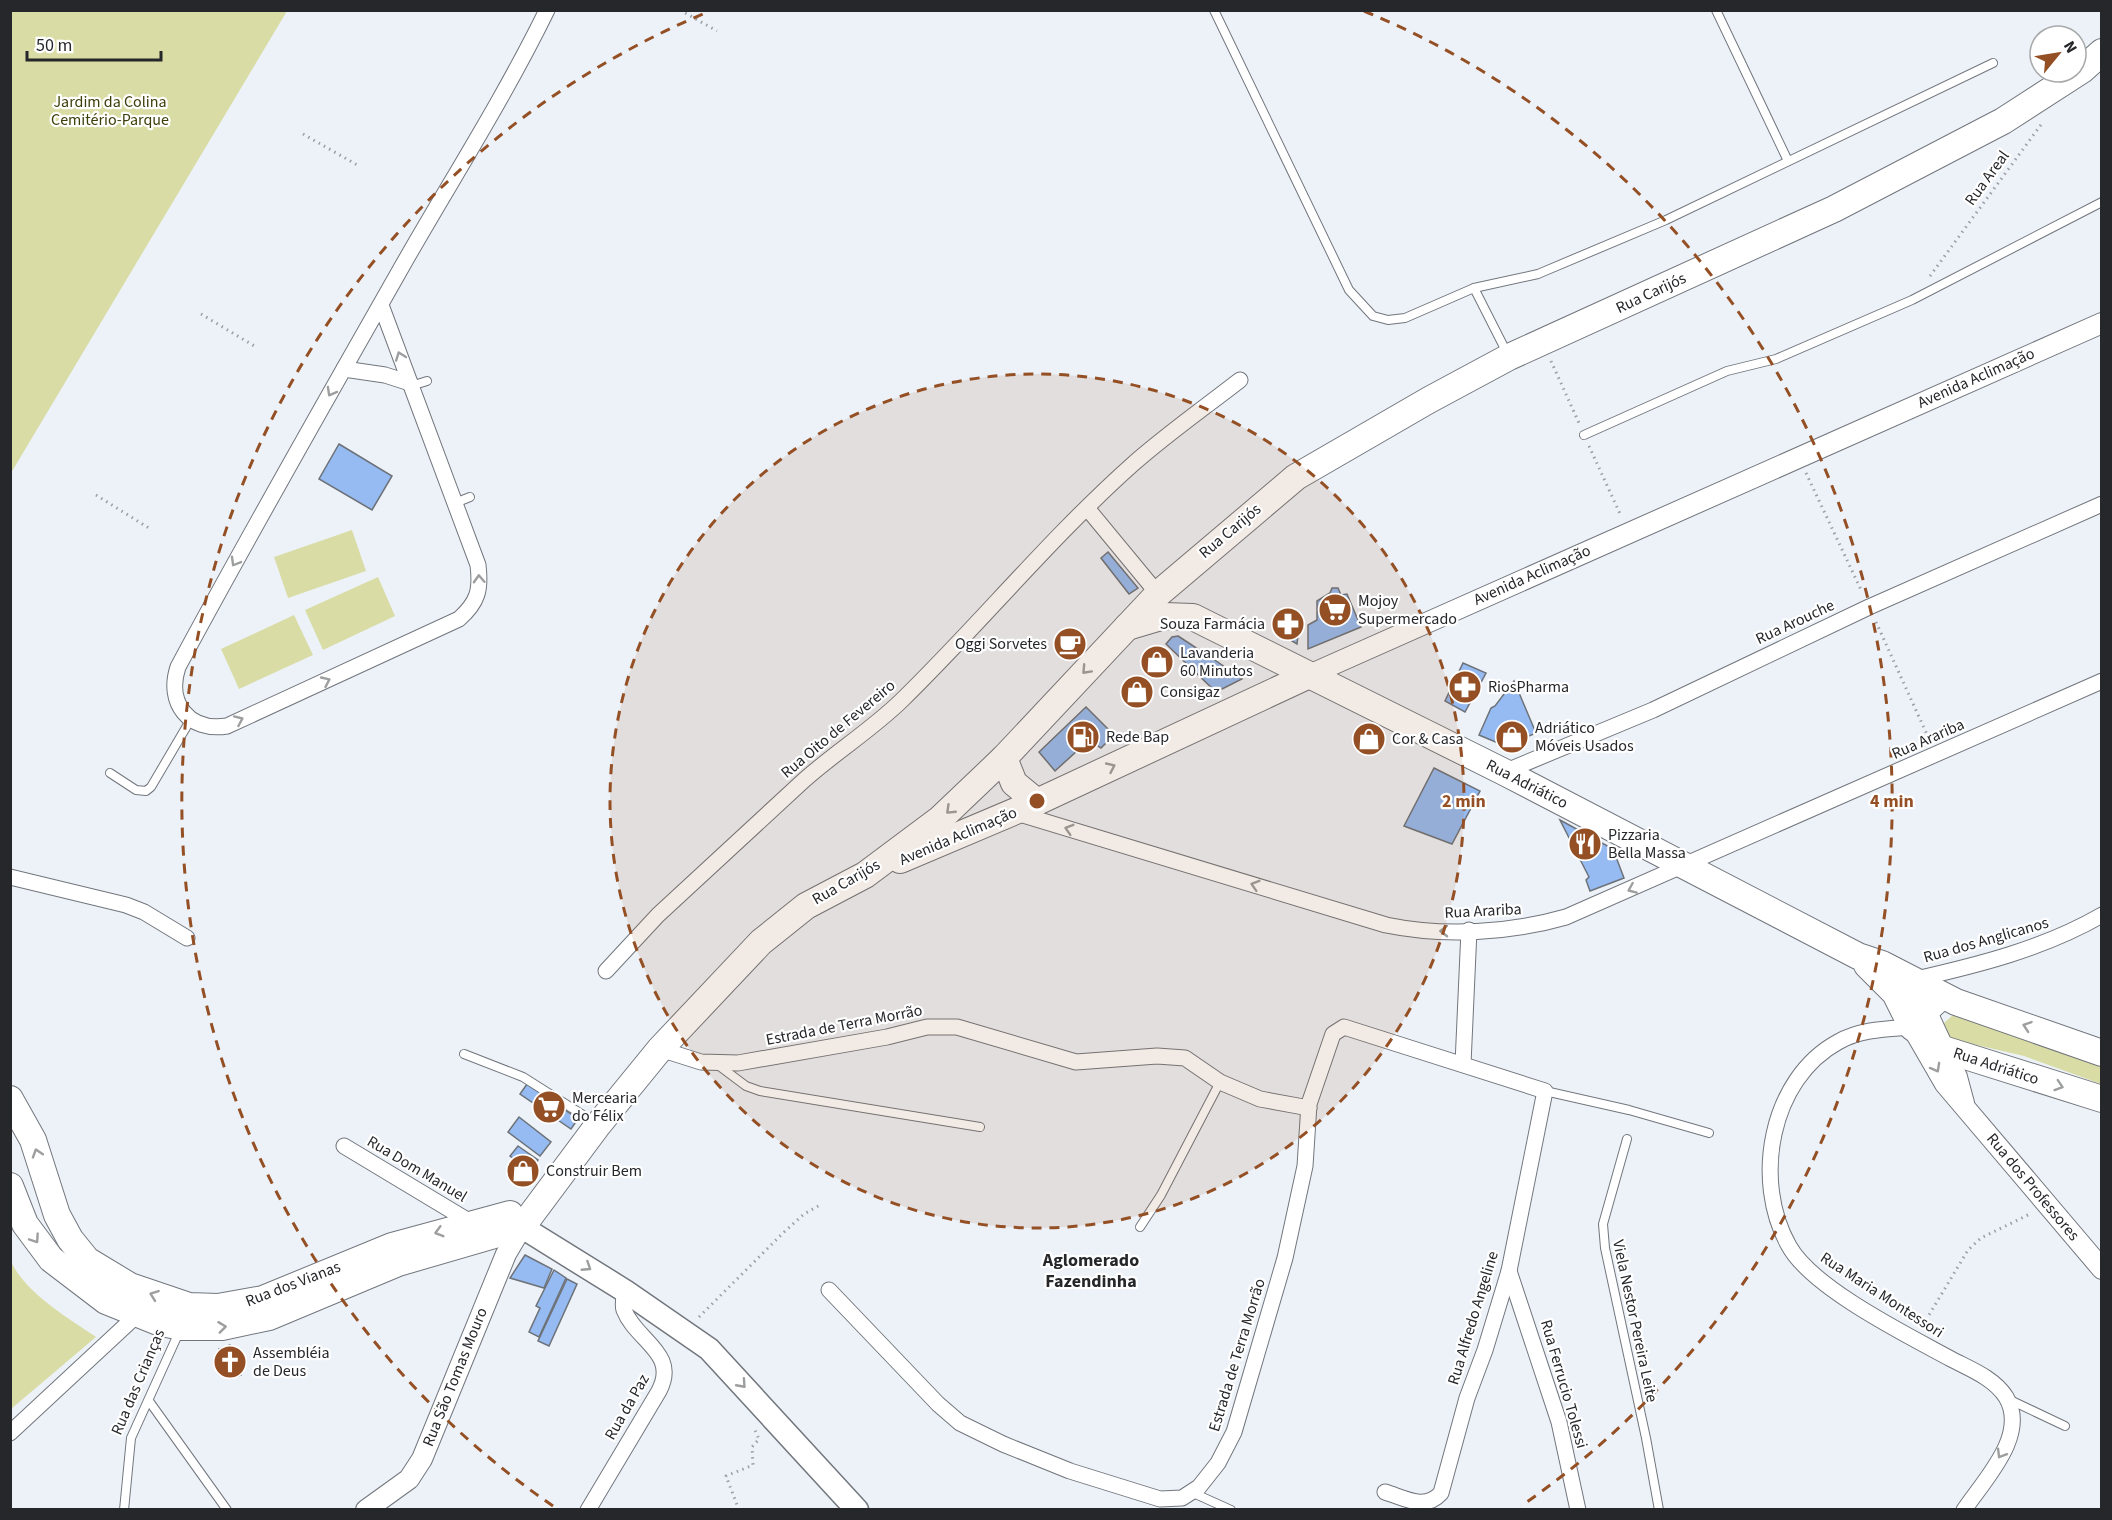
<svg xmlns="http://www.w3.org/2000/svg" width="2112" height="1520" viewBox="0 0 2112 1520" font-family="'Source Sans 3',sans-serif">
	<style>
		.green { fill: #d9dda5 }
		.building { fill: #95bbf2; stroke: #6d7278; stroke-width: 1.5 }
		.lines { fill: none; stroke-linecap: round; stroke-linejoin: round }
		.service-casing { stroke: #72767d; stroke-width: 10 }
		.minor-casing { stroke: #72767d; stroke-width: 17 }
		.tertiary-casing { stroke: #72767d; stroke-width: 22 }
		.secondary-casing { stroke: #72767d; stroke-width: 25 }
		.primary-casing { stroke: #72767d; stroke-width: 28 }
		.path { stroke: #9c9fa5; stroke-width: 3; stroke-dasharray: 1.5 4.5; stroke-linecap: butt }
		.service { stroke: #fff; stroke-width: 8 }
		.minor { stroke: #fff; stroke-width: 15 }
		.tertiary { stroke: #fff; stroke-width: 20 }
		.secondary { stroke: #fff; stroke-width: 22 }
		.primary { stroke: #fff; stroke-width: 26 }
		.oneway { stroke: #9d9e9f }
		.ring { fill: none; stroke: #945024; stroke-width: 3; stroke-dasharray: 10 8 }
		.labels { text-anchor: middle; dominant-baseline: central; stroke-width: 4.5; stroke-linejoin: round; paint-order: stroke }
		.park-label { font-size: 16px; fill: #3d3e08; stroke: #fff }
		.street-label { font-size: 16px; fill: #26272a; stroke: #fff }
		.poi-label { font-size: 16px; fill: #26272a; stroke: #fff; text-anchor: start }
		.neighbourhood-label { font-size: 18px; font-weight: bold; fill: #26272a; stroke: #fff }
		.centre { fill: #945024; stroke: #fff; stroke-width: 3 }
		.ring-label { font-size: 18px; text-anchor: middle; font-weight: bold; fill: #945024; stroke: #fff; stroke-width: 4.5; stroke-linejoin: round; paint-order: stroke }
	</style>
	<rect width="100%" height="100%" fill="#edf2f9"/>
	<g class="green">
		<polygon points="11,10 287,11 11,473 10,11"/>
		<polygon points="352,530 366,571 288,598 274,557"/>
		<polygon points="378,577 395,616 323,650 305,610"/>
		<polygon points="294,615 313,655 239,689 221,649"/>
		<polygon points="1954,1014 2101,1063 2101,1084 2024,1056 1955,1040 1948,1036 1944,1023"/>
		<path d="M 10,1260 C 26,1294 67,1317 96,1337 L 11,1409 Z"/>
	</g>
	<g class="building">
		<polygon points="339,444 392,476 372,510 319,479"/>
		<polygon points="1108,552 1138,588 1129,594 1101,558"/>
		<polygon points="1332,588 1338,588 1341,595 1347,594 1361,627 1308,649 1308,625 1317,620 1317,601 1330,593"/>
		<polygon points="1283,614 1300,618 1297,644 1274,630"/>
		<polygon points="1178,636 1212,658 1242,679 1216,692 1166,644 1172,637"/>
		<polygon points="1463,663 1486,673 1465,712 1445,701"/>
		<polygon points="1514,681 1536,733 1505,746 1479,735 1491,708 1495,706"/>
		<polygon points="1086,707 1114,735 1101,748 1089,740 1055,771 1039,752"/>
		<polygon points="1434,768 1480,791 1452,844 1404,826"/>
		<polygon points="1560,820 1613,849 1624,878 1590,891 1586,880 1589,877"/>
		<polygon points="527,1084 578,1119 571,1129 520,1094"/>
		<polygon points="519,1117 551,1142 540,1156 508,1132"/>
		<polygon points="518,1146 538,1160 520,1185 509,1178 520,1163 510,1156"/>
		<polygon points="525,1255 552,1269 544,1288 510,1278"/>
		<polygon points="554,1270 566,1278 539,1337 529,1332 540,1308 536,1306"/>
		<polygon points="567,1279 577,1284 549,1346 538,1341"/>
		<polygon points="230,1345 241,1375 231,1378 219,1349"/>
	</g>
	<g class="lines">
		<g class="service-casing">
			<g id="service">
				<polyline points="1214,10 1349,290 1373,316 1388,320 1405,318 1474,288 1538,274 1666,220 1993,63"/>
				<polyline points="1716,10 1788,161"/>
				<polyline points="1474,288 1507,353"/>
				<polyline points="411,386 427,381"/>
				<polyline points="1584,435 1727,371 1776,359 1912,300 2102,202"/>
				<polyline points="455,503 470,497"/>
				<polyline points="110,773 136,790 146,791 151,787 191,719"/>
				<polyline points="464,1054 523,1077 594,1122"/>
				<polyline points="718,1065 746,1086 760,1091 980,1127"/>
				<polyline points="1545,1091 1629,1110 1709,1133"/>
				<polyline points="1627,1139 1603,1224 1605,1248 1646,1438 1659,1510"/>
				<polyline points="1140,1227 1161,1195 1220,1082"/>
				<polyline points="2008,1399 2065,1426"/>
				<polyline points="149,1401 227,1510"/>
				<polyline points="1191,1492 1231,1510"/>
				<polyline points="124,1510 131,1438 180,1330"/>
			</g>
		</g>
		<g class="minor-casing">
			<g id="minor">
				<path d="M 381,305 L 478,565 C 481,590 478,602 459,619 L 227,726 C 189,732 166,703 178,667 C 251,531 328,397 404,263 C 452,179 504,98 547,10"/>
				<polyline points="344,369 385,375 410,383"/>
				<polyline points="1087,508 1158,594"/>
				<polyline points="1504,772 1653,710 1869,607 2102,504"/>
				<path d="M 1013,812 L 1386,925 C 1444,937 1510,933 1566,917 L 2102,681"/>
				<polyline points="10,877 126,905 144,912 187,938"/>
				<path d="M 606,971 L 658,915 L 802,782 C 834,753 870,731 901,701 C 980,624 1050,538 1133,464 C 1167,434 1204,408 1240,380"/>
				<path d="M 1912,980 C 1978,965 2043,949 2102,915"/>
				<path d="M 1912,1027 C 1887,1029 1861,1029 1838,1042 C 1770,1079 1752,1181 1789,1246 C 1812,1288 1907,1335 1951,1359 C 1970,1369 1994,1378 2006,1397 C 2029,1435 1984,1480 1964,1510"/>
				<polyline points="660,1049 701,1062 738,1063 887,1037 927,1027 957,1027 1076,1062 1157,1056 1185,1058 1220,1082 1260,1099 1309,1108"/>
				<polyline points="1463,1064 1469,930"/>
				<polyline points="344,1146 472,1223"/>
				<polyline points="1509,1271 1559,1422 1578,1510"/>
				<path d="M 829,1290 L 938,1404 L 960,1423 L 1003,1444 L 1070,1471 L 1160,1499 L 1182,1498 L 1199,1487 L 1218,1463 L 1234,1432 L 1285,1258 L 1305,1166 L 1309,1104 L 1333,1034 L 1344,1027 L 1545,1091 L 1509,1271 L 1485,1350 L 1467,1398 L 1441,1493 C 1425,1511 1405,1498 1385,1492"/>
				<polyline points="10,1433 137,1315"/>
				<path d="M 588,1510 L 659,1391 C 679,1353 636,1341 624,1310 C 622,1304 624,1297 625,1291"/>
			</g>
		</g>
		<g class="tertiary-casing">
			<g id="tertiary">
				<polyline points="1307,676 2102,323"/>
				<polyline points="1912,980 1957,1077 1964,1103"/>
				<polyline points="1945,997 1912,1027 1945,1084 2102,1269"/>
				<polyline points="366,1510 409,1479 422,1459 506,1254 522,1227"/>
			</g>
		</g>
		<g class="secondary-casing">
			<polyline id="secondary" points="522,1227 625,1291 709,1349 857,1510"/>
		</g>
		<g class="primary-casing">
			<g id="primary">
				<polyline points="1127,627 1164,616 1193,617 1504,772 1858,956 1882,964 1956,1002 2102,1053"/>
				<polyline points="1004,758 1014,783 1037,802"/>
				<polyline points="900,860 1037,802 1307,676"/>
				<polyline points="1867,965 1895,993 1912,1027 1943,1049 2102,1099"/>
				<polyline points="10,1099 33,1140 57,1215 70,1239 87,1260 130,1286 189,1306 218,1307 263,1299 392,1246 510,1214"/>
				<polyline points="10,1186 25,1224 51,1259 106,1301 158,1322 181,1327 222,1327 269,1317 398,1263 522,1227 598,1125 660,1049 761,942 806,906 865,875 940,819 1004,758 1158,594 1296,477 1429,400 1509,357 1834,209 2003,121 2082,70 2102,52"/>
			</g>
		</g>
		<g class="path">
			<polyline points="680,10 717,31"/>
			<polyline points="303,134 359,166"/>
			<polyline points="1930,276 2043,122"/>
			<polyline points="201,314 256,347"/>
			<polyline points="1551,361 1579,423"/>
			<polyline points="1589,446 1621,516"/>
			<polyline points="1806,473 1862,592"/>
			<polyline points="96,495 152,530"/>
			<polyline points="1876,622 1929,739"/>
			<polyline points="699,1317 782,1234 804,1214 820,1205"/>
			<polyline points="1923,1325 1968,1250 1981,1238 2032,1213"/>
			<polyline points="739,1510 726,1476 753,1465 752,1447 759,1439 754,1428"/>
		</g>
		<use href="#service" class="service"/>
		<use href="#minor" class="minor"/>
		<use href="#tertiary" class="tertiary"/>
		<use href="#secondary" class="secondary"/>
		<use href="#primary" class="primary"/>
	</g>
	<defs><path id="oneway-chevron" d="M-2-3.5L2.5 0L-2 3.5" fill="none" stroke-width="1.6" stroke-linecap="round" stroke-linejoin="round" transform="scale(1.5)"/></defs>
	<g class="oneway">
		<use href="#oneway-chevron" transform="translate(400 356) rotate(-110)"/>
		<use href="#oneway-chevron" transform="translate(331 392) rotate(119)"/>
		<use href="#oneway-chevron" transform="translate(235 562) rotate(120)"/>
		<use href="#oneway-chevron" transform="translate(479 579) rotate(-93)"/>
		<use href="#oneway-chevron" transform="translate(1086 670) rotate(133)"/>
		<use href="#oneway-chevron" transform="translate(326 681) rotate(-25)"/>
		<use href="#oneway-chevron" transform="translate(239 720) rotate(-24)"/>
		<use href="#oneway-chevron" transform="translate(1111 767) rotate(-25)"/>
		<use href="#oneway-chevron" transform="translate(950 810) rotate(136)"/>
		<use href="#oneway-chevron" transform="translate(1069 829) rotate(-163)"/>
		<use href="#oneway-chevron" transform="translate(1255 885) rotate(-163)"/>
		<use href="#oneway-chevron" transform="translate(1632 889) rotate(157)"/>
		<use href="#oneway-chevron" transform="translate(1444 931) rotate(179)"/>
		<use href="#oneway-chevron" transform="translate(2027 1026) rotate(-161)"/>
		<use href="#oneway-chevron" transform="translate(1936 1068) rotate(61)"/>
		<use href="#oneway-chevron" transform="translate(2059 1086) rotate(18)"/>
		<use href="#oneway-chevron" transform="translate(37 1153) rotate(-108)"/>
		<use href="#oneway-chevron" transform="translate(439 1232) rotate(164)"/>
		<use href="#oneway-chevron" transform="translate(35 1239) rotate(56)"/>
		<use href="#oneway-chevron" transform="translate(587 1267) rotate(33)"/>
		<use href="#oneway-chevron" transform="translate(154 1295) rotate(-160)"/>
		<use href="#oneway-chevron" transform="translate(222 1327) rotate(-7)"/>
		<use href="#oneway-chevron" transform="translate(742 1384) rotate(48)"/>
		<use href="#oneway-chevron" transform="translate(2001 1454) rotate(121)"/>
	</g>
	<circle cx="1037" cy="801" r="427" fill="#945024" fill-opacity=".12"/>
	<g class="ring">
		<circle cx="1037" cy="801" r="427"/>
		<path d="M553 1506A855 855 0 0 1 710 11M1364 11A855 855 0 0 1 1521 1506"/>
	</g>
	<defs>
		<g id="supermarket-disc" transform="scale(1.725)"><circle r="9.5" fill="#945024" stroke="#fff"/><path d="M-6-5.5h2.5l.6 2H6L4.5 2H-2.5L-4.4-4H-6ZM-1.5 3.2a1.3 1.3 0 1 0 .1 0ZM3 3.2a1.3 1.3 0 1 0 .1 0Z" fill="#fff"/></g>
		<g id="pharmacy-disc" transform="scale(1.725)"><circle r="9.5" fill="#945024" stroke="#fff"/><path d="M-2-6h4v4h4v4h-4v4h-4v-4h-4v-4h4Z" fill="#fff"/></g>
		<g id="cafe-disc" transform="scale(1.725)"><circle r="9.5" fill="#945024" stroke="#fff"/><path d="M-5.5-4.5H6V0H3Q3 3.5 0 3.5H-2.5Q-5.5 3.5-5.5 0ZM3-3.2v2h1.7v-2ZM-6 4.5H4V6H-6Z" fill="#fff"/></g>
		<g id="shop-disc" transform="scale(1.725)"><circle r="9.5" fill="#945024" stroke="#fff"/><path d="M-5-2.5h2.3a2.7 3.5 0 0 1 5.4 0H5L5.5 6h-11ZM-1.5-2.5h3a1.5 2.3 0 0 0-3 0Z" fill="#fff"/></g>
		<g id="fuel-disc" transform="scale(1.725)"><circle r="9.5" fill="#945024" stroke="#fff"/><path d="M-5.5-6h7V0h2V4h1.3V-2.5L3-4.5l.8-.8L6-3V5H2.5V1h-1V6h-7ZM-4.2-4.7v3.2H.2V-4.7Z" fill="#fff"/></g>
		<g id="restaurant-disc" transform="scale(1.725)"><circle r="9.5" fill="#945024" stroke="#fff"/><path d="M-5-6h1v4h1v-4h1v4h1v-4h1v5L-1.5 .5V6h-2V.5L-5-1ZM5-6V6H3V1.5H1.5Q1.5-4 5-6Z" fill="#fff"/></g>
		<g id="church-disc" transform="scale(1.725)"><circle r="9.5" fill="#945024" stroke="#fff"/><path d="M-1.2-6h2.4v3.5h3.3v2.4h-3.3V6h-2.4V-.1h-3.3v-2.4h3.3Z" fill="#fff"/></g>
	</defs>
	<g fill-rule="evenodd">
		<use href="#supermarket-disc" x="1335" y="610"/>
		<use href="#pharmacy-disc" x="1288" y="624"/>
		<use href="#cafe-disc" x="1070" y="644"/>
		<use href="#shop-disc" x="1157" y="662"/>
		<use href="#pharmacy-disc" x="1465" y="687"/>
		<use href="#shop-disc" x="1137" y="692"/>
		<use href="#fuel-disc" x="1083" y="737"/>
		<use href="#shop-disc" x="1512" y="737"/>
		<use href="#shop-disc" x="1369" y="739"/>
		<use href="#restaurant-disc" x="1585" y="844"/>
		<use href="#supermarket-disc" x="549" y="1107"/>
		<use href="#shop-disc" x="523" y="1171"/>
		<use href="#church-disc" x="230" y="1362"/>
	</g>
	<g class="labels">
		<g class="park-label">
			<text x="110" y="102">Jardim da Colina<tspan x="110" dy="18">Cemitério-Parque</tspan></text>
		</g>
		<g class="street-label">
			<text transform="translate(1987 178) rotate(-54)">Rua Areal</text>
			<text transform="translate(1651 293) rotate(-25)">Rua Carijós</text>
			<text transform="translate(1976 378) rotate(-24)">Avenida Aclimação</text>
			<text transform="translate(1230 531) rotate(-40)">Rua Carijós</text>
			<text transform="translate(1532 575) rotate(-24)">Avenida Aclimação</text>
			<text transform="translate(1795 622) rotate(-25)">Rua Arouche</text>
			<text transform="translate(838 729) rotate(-40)">Rua Oito de Fevereiro</text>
			<text transform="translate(1928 739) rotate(-24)">Rua Arariba</text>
			<text transform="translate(1527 784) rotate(27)">Rua Adriático</text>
			<text transform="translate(958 836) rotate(-23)">Avenida Aclimação</text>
			<text transform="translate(846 882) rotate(-30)">Rua Carijós</text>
			<text transform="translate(1483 911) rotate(-3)">Rua Arariba</text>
			<text transform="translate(1986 940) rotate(-16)">Rua dos Anglicanos</text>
			<text transform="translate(844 1025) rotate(-11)">Estrada de Terra Morrão</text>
			<text transform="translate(1996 1066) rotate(18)">Rua Adriático</text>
			<text transform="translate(417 1169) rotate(31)">Rua Dom Manuel</text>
			<text transform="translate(2033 1187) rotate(50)">Rua dos Professores</text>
			<text transform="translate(293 1284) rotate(-21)">Rua dos Vianas</text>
			<text transform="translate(1882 1295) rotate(33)">Rua Maria Montessori</text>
			<text transform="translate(1473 1318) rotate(-73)">Rua Alfredo Angeline</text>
			<text transform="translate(1635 1321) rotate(78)">Viela Nestor Pereira Leite</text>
			<text transform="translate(1237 1355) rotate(-73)">Estrada de Terra Morrão</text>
			<text transform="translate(455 1377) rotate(-68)">Rua São Tomas Mouro</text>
			<text transform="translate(138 1382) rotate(-67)">Rua das Crianças</text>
			<text transform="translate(1564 1384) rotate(74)">Rua Ferrucio Tolessi</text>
			<text transform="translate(627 1407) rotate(-60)">Rua da Paz</text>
		</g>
		<g class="poi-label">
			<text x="1358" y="601">Mojoy<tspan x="1358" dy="18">Supermercado</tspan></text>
			<text x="1265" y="624" text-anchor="end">Souza Farmácia</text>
			<text x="1047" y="644" text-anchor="end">Oggi Sorvetes</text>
			<text x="1180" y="653">Lavanderia<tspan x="1180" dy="18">60 Minutos</tspan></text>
			<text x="1488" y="687">RiosPharma</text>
			<text x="1160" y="692">Consigaz</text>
			<text x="1535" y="728">Adriático<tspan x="1535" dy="18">Móveis Usados</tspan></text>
			<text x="1106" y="737">Rede Bap</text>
			<text x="1392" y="739">Cor &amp; Casa</text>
			<text x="1608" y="835">Pizzaria<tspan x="1608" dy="18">Bella Massa</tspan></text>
			<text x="572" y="1098">Mercearia<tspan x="572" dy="18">do Félix</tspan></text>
			<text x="546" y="1171">Construir Bem</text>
			<text x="253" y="1353">Assembléia<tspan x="253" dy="18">de Deus</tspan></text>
		</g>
		<g class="neighbourhood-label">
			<text x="1091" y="1260">Aglomerado<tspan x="1091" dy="21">Fazendinha</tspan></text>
		</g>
	</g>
	<circle cx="1037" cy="801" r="9" class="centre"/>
	<g class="ring-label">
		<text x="1464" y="807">2 min</text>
		<text x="1892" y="807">4 min</text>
	</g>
	<rect width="2112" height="1520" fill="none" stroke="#26272a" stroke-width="24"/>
	<g transform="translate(2058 54) rotate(60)"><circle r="28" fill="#ffffff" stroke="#a8a9aa" stroke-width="1.5"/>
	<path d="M0-4.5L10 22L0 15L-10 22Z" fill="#945024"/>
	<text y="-9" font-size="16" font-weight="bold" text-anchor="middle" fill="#26272a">N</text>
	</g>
	<path d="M27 51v9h134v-9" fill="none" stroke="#26272a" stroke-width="3"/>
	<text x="36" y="51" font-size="18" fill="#26272a" stroke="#ffffff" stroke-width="4.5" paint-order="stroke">50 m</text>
</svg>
